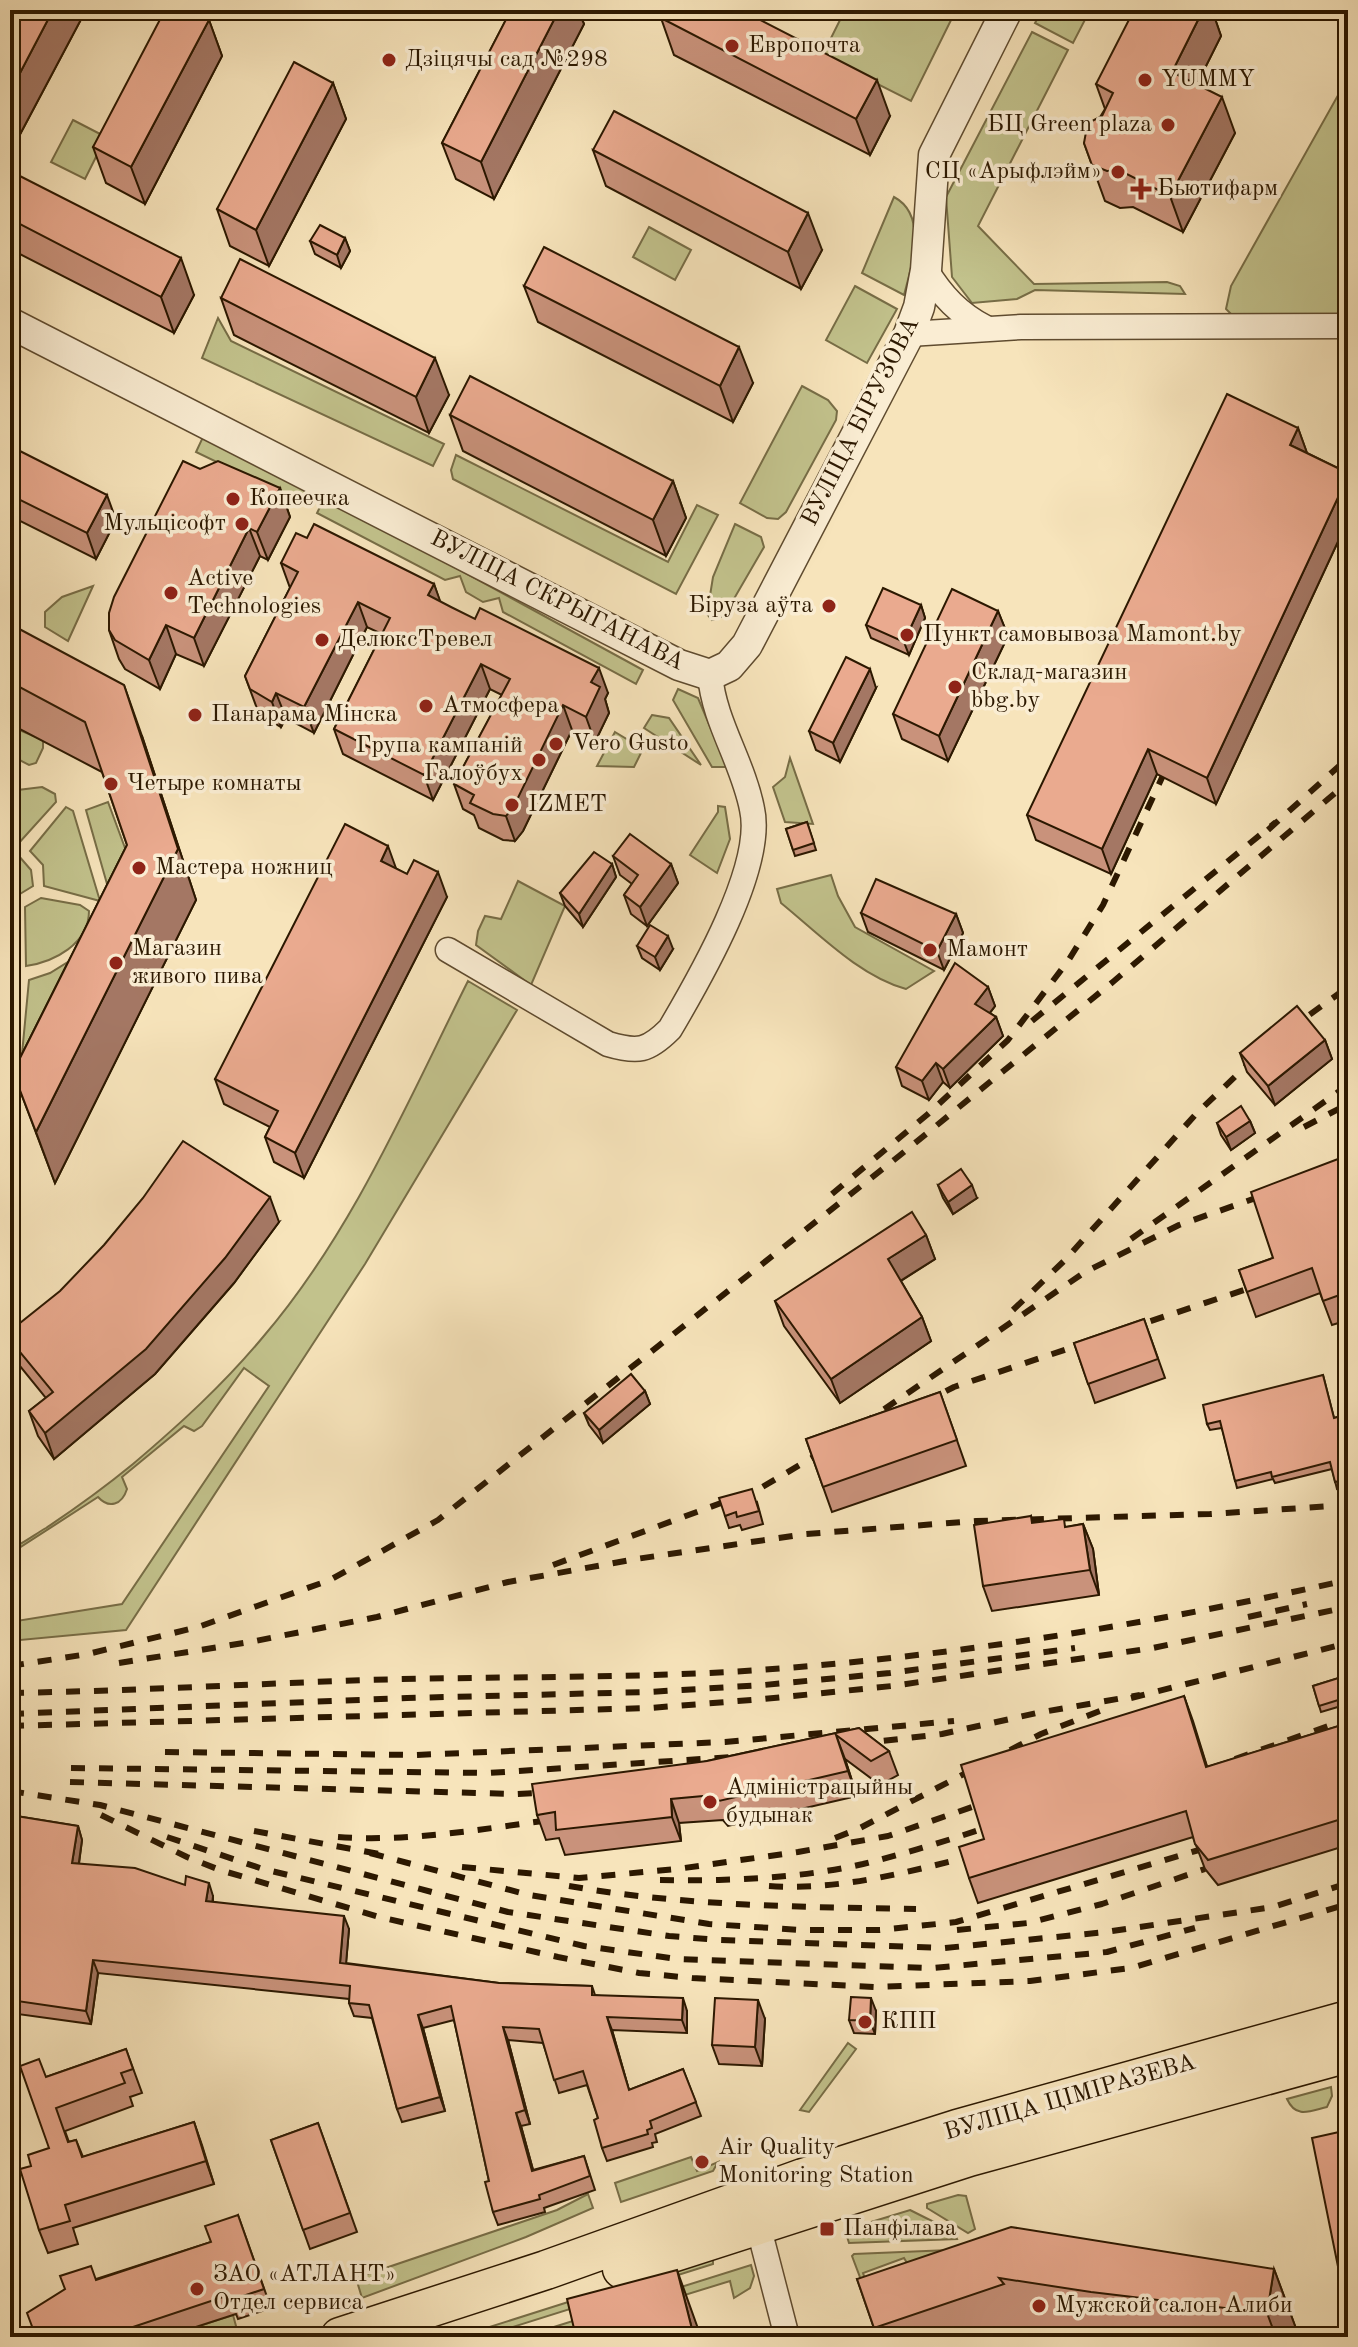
<svg xmlns="http://www.w3.org/2000/svg" width="1358" height="2347" viewBox="0 0 1358 2347" font-family="'Old Standard TT',serif">
	<style>
		.green { fill: #c2c28c; stroke: #776d46; stroke-width: 2 }
		.lines { fill: none; stroke-linecap: round; stroke-linejoin: round }
		.minor-casing { stroke: #5f4b2f; stroke-width: 27 }
		.tertiary-casing { stroke: #5f4b2f; stroke-width: 33 }
		.primary-casing { stroke: #2c1800; stroke-width: 41 }
		.minor { stroke: #faedd3; stroke-width: 24 }
		.tertiary { stroke: #faedd3; stroke-width: 30 }
		.primary { stroke: #f7e4bb; stroke-width: 38 }
		.rail { stroke: #2c1800; stroke-width: 6; stroke-dasharray: 14 14; stroke-linecap: butt }
		.wall { fill: #c9927b; stroke: #2c1800; stroke-width: 2 }
		.shaded-wall { fill: #a47764; stroke: #2c1800; stroke-width: 2 }
		.building { fill: #eaaa8f; stroke: #2c1800; stroke-width: 2 }
		.poi-dot { fill: #8f2418; stroke: #faedd3; stroke-width: 3 }
		.labels { text-anchor: middle; dominant-baseline: central; stroke-width: 7; stroke-linejoin: round; paint-order: stroke }
		.poi-label { font-size: 24px; fill: #2c1800; stroke: #faedd3; text-anchor: start }
		.street-label { font-size: 24px; fill: #2c1800; stroke: #faedd3 }
	</style>
	<rect width="100%" height="100%" fill="#f7e4bb"/>
	<filter id="stains"><feTurbulence type="fractalNoise" baseFrequency=".0025" numOctaves="4"/><feColorMatrix values="0 0 0 0 .2 0 0 0 0 .09 0 0 0 0 .02 0 0 0 .5 -.17"/></filter>
	<radialGradient id="worn" r=".72"><stop offset=".6" stop-color="#630" stop-opacity="0"/><stop offset="1" stop-color="#630" stop-opacity=".3"/></radialGradient>
	<g class="green">
		<polygon points="845,10 956,10 911,101 822,56"/>
		<polygon points="1042,10 1090,10 1073,43 1035,23"/>
		<polygon points="1032,32 1068,50 978,226 1034,284 1167,282 1180,286 1185,294 1035,290 1017,299 972,303 952,277 946,197"/>
		<polygon points="1346,81 1348,82 1348,314 1236,319 1226,309 1231,286"/>
		<polygon points="73,120 106,137 85,179 51,162"/>
		<path d="M 894,197 C 928,215 912,265 904,295 L 862,273 Z"/>
		<polygon points="649,227 691,250 675,280 633,257"/>
		<polygon points="855,286 897,309 867,363 826,340"/>
		<polygon points="218,318 231,341 444,444 433,466 202,358"/>
		<polygon points="802,386 828,400 837,411 836,420 786,512 778,519 767,518 740,503"/>
		<polygon points="203,437 308,490 302,503 196,452"/>
		<polygon points="456,455 668,562 697,505 718,515 676,594 453,479 451,470"/>
		<polygon points="322,503 341,505 643,670 636,684 503,612 499,598 483,602 466,592 460,576 445,580 317,513"/>
		<polygon points="735,524 761,537 764,547 724,616 712,620 707,614 713,577"/>
		<polygon points="93,586 68,641 45,627 45,612 62,597"/>
		<polygon points="678,689 698,698 727,767 712,767 673,700"/>
		<polygon points="652,715 669,718 701,765 644,728"/>
		<polygon points="10,726 43,740 43,748 36,763 29,765 10,755"/>
		<polygon points="615,732 643,749 634,767 597,766"/>
		<polygon points="790,758 813,824 785,822 773,787 785,777"/>
		<polygon points="42,787 55,794 56,802 18,844 10,845 10,791"/>
		<polygon points="108,802 142,894 113,905 86,810"/>
		<polygon points="718,806 725,807 730,839 717,873 690,855 718,812"/>
		<polygon points="66,807 73,811 100,901 44,886 43,865 30,851"/>
		<polygon points="18,855 31,870 33,886 15,897 10,895 10,858"/>
		<path d="M 831,875 L 838,896 L 855,927 L 934,971 L 906,989 C 859,976 818,933 781,903 L 777,889 Z"/>
		<polygon points="518,881 565,906 531,985 476,945 478,931 485,916 501,919"/>
		<path d="M 41,898 L 80,905 L 89,911 C 89,944 54,962 26,966 L 25,907 Z"/>
		<polygon points="68,962 22,1054 29,980 50,973"/>
		<path d="M 468,981 L 517,1010 L 365,1264 L 126,1630 L 10,1641 L 10,1622 L 122,1604 L 269,1386 L 244,1368 L 202,1426 L 194,1431 L 184,1426 L 122,1477 L 127,1489 C 122,1505 109,1509 98,1497 L 13,1552 L 16,1565 L 10,1571 L 10,1549 C 21,1545 34,1535 46,1528 C 76,1508 105,1487 133,1464 C 180,1424 224,1384 263,1337 C 352,1233 407,1103 468,981 Z"/>
		<polygon points="848,2043 856,2049 809,2112 800,2110"/>
		<path d="M 1331,2087 L 1332,2096 L 1327,2107 C 1310,2111 1296,2119 1287,2099 Z"/>
		<polygon points="691,2157 697,2171 718,2162 713,2171 621,2202 615,2183"/>
		<polygon points="588,2194 593,2208 526,2237 362,2298 356,2278 557,2210"/>
		<polygon points="958,2195 966,2196 975,2229 968,2233 927,2208 927,2204"/>
		<polygon points="910,2210 954,2232 957,2239 849,2243 845,2230"/>
		<polygon points="950,2250 910,2268 904,2258 863,2273 878,2316 875,2317 852,2256 854,2254"/>
		<polygon points="713,2256 713,2264 481,2337 458,2337"/>
		<polygon points="751,2265 754,2276 750,2288 734,2298 730,2281 549,2337 522,2337"/>
		<polygon points="233,2315 239,2337 165,2337"/>
	</g>
	<g class="lines">
		<g class="minor-casing">
			<g id="minor">
				<path d="M 926,270 C 942,296 959,314 986,328"/>
				<polyline points="909,334 1021,327 1348,326"/>
				<path d="M 448,950 L 608,1044 C 638,1053 648,1051 670,1029 C 700,978 765,866 752,809 C 743,762 714,722 710,675"/>
				<polyline points="758,2225 787,2337"/>
			</g>
		</g>
		<g class="tertiary-casing">
			<polyline id="tertiary" points="10,323 679,665 710,675 729,666 747,645 909,334 919,307 926,270 934,155 1007,10"/>
		</g>
		<g class="primary-casing">
			<g id="primary">
				<polyline points="622,2269 969,2157 1348,2053"/>
				<polyline points="340,2337 546,2270 803,2178 957,2129 1348,2020"/>
			</g>
		</g>
		<use href="#minor" class="minor"/>
		<use href="#tertiary" class="tertiary"/>
		<use href="#primary" class="primary"/>
		<g class="rail">
			<polyline points="1268,830 1348,758"/>
			<polyline points="1032,1021 1276,822"/>
			<polyline points="1287,1031 1348,987"/>
			<polyline points="1304,1127 1348,1104"/>
			<polyline points="832,1194 928,1114 1008,1040 1068,961 1103,905 1172,756"/>
			<polyline points="1131,1239 1348,1085"/>
			<polyline points="1013,1310 1065,1260 1196,1114 1262,1051"/>
			<polyline points="1124,1330 1268,1282"/>
			<polyline points="921,1404 954,1387 1097,1339"/>
			<polyline points="861,1425 1085,1272 1179,1225 1273,1192"/>
			<polyline points="553,1565 759,1489 832,1446"/>
			<polyline points="1248,1617 1307,1604"/>
			<polyline points="119,1663 250,1642 377,1617 508,1582 636,1559 806,1534 976,1521 1210,1514 1348,1505"/>
			<polyline points="10,1666 88,1654 198,1627 330,1580 438,1520 899,1156 1114,981 1348,782"/>
			<path d="M 10,1693 C 130,1691 249,1684 368,1680 C 499,1676 630,1679 760,1670 C 958,1656 1155,1623 1348,1580"/>
			<polyline points="1131,1698 1348,1643"/>
			<polyline points="10,1714 407,1698 648,1692 764,1685 890,1673 1075,1648"/>
			<polyline points="10,1726 650,1708 764,1699 892,1686 1153,1648 1348,1607"/>
			<polyline points="856,1744 942,1734 1037,1713 1140,1695"/>
			<polyline points="165,1752 415,1755 725,1742 954,1721"/>
			<polyline points="1235,1759 1348,1719"/>
			<polyline points="71,1768 488,1773 748,1756"/>
			<polyline points="70,1782 517,1794 556,1792"/>
			<polyline points="10,1791 100,1805 508,1912 669,1936 719,1940 945,1948 1106,1932 1273,1907 1348,1883"/>
			<polyline points="101,1815 187,1857 220,1870 379,1917 558,1957 639,1973 692,1978 876,1987 1030,1981 1131,1968 1348,1904"/>
			<polyline points="254,1831 379,1854"/>
			<polyline points="167,1837 263,1869 584,1946 677,1959 932,1968 1107,1952 1195,1928"/>
			<path d="M 338,1837 C 406,1842 476,1830 543,1821"/>
			<polyline points="835,1838 858,1829 1041,1734 1105,1709"/>
			<polyline points="370,1853 529,1895 709,1924 801,1930 880,1930 956,1922 1199,1850"/>
			<polyline points="462,1867 579,1878 677,1869 798,1852 888,1836 975,1806"/>
			<path d="M 660,1880 C 728,1881 797,1879 863,1864 C 903,1854 943,1842 982,1829"/>
			<path d="M 569,1886 C 683,1906 801,1907 916,1909"/>
			<path d="M 769,1886 C 844,1891 914,1870 985,1853"/>
			<polyline points="957,1930 1028,1923 1102,1904 1205,1869"/>
		</g>
	</g>
	<g class="wall">
		<polygon points="10,10 86,10 17,140 10,136"/>
		<polygon points="511,10 578,10 584,24 494,199 456,179 442,143"/>
		<polygon points="1203,10 1212,10 1221,36 1197,84 1235,133 1183,232 1133,207 1120,208 1105,201 1084,143 1105,109 1096,84"/>
		<polygon points="661,18 890,116 870,155 674,55"/>
		<polygon points="209,20 222,56 145,204 106,183 93,147"/>
		<polygon points="333,83 346,119 269,266 230,246 217,209"/>
		<polygon points="593,150 822,250 801,289 606,186"/>
		<polygon points="10,171 194,295 174,333 10,249"/>
		<polygon points="345,238 350,251 341,268 315,254 310,241"/>
		<polygon points="524,286 753,383 733,422 538,322"/>
		<polygon points="221,298 449,395 429,433 234,335"/>
		<polygon points="450,415 673,481 686,518 666,556 463,451"/>
		<polygon points="1298,428 1307,453 1348,473 1348,520 1216,804 1157,774 1111,874 1036,840 1027,815"/>
		<polygon points="10,446 116,520 96,559 10,516"/>
		<polygon points="200,469 280,488 290,517 268,560 260,556 204,666 176,654 160,689 125,669 119,659 109,630"/>
		<polygon points="307,538 434,584 440,602 608,693 605,699 609,713 595,742 572,730 523,831 515,841 503,840 479,828 474,815 463,809 454,784 502,695 490,689 433,800 343,754 334,729 382,634 367,627 314,733 286,718 281,727 259,714 245,676 290,588 281,563"/>
		<polygon points="921,605 925,618 909,655 871,638 866,625"/>
		<polygon points="998,611 1008,636 948,761 902,739 893,714"/>
		<polygon points="10,624 142,736 196,900 55,1183 13,1072 127,845 102,772 10,724"/>
		<polygon points="876,688 840,762 816,750 809,731"/>
		<polygon points="807,822 816,850 795,856 786,829"/>
		<polygon points="613,856 671,864 678,883 647,926 631,914 624,895 632,884 620,875"/>
		<polygon points="612,864 616,877 583,927 565,906 560,893"/>
		<polygon points="397,869 447,897 304,1178 274,1162 265,1137 270,1127 224,1104 215,1079"/>
		<polygon points="861,913 956,914 963,933 944,970 868,932"/>
		<polygon points="637,946 673,949 660,970 642,958"/>
		<polygon points="988,987 995,1006 990,1013 996,1017 1003,1036 950,1088 943,1082 929,1100 902,1086 896,1067"/>
		<polygon points="1325,1040 1332,1059 1275,1105 1247,1072 1240,1053"/>
		<polygon points="1250,1121 1255,1133 1231,1150 1221,1135 1217,1123"/>
		<polygon points="1348,1157 1348,1320 1332,1325 1320,1293 1256,1317 1239,1270 1273,1258"/>
		<polygon points="938,1185 977,1198 953,1214 943,1198"/>
		<polygon points="279,1222 234,1283 155,1374 54,1459 38,1436 29,1411 46,1398 15,1360 10,1347 10,1331"/>
		<polygon points="926,1235 935,1259 901,1281 922,1317 931,1341 840,1403 784,1326 775,1301"/>
		<polygon points="1144,1319 1165,1378 1095,1403 1074,1343"/>
		<polygon points="1323,1375 1334,1418 1348,1414 1348,1486 1337,1489 1332,1469 1275,1483 1273,1479 1237,1488 1222,1428 1210,1430 1207,1424"/>
		<polygon points="645,1391 650,1404 603,1443 589,1425 584,1413"/>
		<polygon points="940,1392 966,1466 832,1512 806,1439"/>
		<polygon points="757,1502 763,1524 742,1530 740,1525 729,1528 725,1516"/>
		<polygon points="1031,1516 1033,1523 1067,1527 1083,1524 1093,1549 1099,1595 992,1611 983,1586"/>
		<polygon points="1348,1675 1348,1704 1321,1712 1313,1686"/>
		<polygon points="1184,1696 1207,1767 1348,1723 1348,1845 1218,1885 1205,1869 1193,1837 978,1903 969,1878 984,1839"/>
		<polygon points="859,1728 889,1751 898,1775 880,1785 845,1759 857,1796 728,1826 723,1820 679,1823 681,1841 565,1855 559,1838 546,1840 537,1815 707,1761"/>
		<polygon points="10,1815 78,1826 82,1840 79,1864 213,1896 213,1902 349,1929 346,1963 499,1983 592,1986 595,1995 687,2011 687,2033 612,2030 629,2090 683,2069 701,2116 655,2134 657,2142 652,2143 653,2147 607,2161 602,2148 598,2118 587,2085 559,2093 543,2043 508,2040 530,2124 521,2126 533,2170 584,2156 595,2190 544,2208 545,2212 498,2225 493,2212 489,2181 454,2020 423,2028 445,2111 402,2122 397,2109 372,2018 354,2016 349,2003 349,1999 98,1973 91,2024 10,2013"/>
		<polygon points="876,2011 875,2034 854,2033 849,2020"/>
		<polygon points="765,2019 762,2066 719,2064 712,2045"/>
		<polygon points="126,2049 142,2093 130,2097 133,2106 65,2131 69,2142 76,2140 83,2157 194,2122 214,2184 73,2228 78,2244 48,2253 39,2230 31,2166 49,2148 46,2077"/>
		<polygon points="318,2123 357,2232 310,2249 271,2140"/>
		<polygon points="238,2215 271,2308 238,2319 236,2314 165,2337 36,2337 65,2289 211,2242"/>
		<polygon points="1274,2269 1298,2334 1297,2337 877,2337 857,2279"/>
	</g>
	<g class="shaded-wall">
		<polygon points="53,10 86,10 17,140 10,120 10,92"/>
		<polygon points="559,10 578,10 584,24 494,199 481,162"/>
		<polygon points="1203,10 1212,10 1221,36 1185,108 1172,72"/>
		<polygon points="209,20 222,56 145,204 131,167"/>
		<polygon points="877,80 890,116 870,155 856,119"/>
		<polygon points="333,83 346,119 269,266 256,230"/>
		<polygon points="1222,97 1235,133 1183,232 1170,196"/>
		<polygon points="808,213 822,250 801,289 788,252"/>
		<polygon points="345,238 350,251 341,268 337,255"/>
		<polygon points="181,258 194,295 174,333 161,297"/>
		<polygon points="739,347 753,383 733,422 720,386"/>
		<polygon points="435,358 449,395 429,433 416,397"/>
		<polygon points="1298,428 1307,453 1290,445"/>
		<polygon points="1348,476 1348,520 1216,804 1207,778"/>
		<polygon points="673,481 686,518 666,556 653,520"/>
		<polygon points="280,488 290,517 268,560 257,532"/>
		<polygon points="107,495 116,520 96,559 87,533"/>
		<polygon points="249,528 260,556 204,666 194,638"/>
		<polygon points="434,584 443,609 428,595"/>
		<polygon points="358,602 367,627 314,733 304,707"/>
		<polygon points="921,605 925,618 909,655 904,642"/>
		<polygon points="998,611 1008,636 948,761 939,736"/>
		<polygon points="166,625 176,654 160,689 149,660"/>
		<polygon points="481,664 490,689 433,800 424,775"/>
		<polygon points="599,668 608,693 605,699 609,713 595,742 586,717 591,682"/>
		<polygon points="870,669 876,688 840,762 833,743"/>
		<polygon points="124,685 142,736 196,900 55,1183 36,1132 178,849"/>
		<polygon points="276,693 286,718 281,727 272,702"/>
		<polygon points="563,705 572,730 523,831 515,841 506,816"/>
		<polygon points="1148,749 1157,774 1111,874 1102,849"/>
		<polygon points="388,846 397,871 381,861"/>
		<polygon points="612,864 616,877 583,927 579,914"/>
		<polygon points="671,864 678,883 647,926 640,907"/>
		<polygon points="438,872 447,897 304,1178 295,1153"/>
		<polygon points="956,914 963,933 944,970 937,951"/>
		<polygon points="668,936 673,949 660,970 655,957"/>
		<polygon points="988,987 995,1006 982,1023 975,1004"/>
		<polygon points="996,1017 1003,1036 950,1088 943,1069"/>
		<polygon points="1325,1040 1332,1059 1275,1105 1268,1086"/>
		<polygon points="936,1063 943,1082 929,1100 922,1081"/>
		<polygon points="1250,1121 1255,1133 1231,1150 1226,1137"/>
		<polygon points="972,1185 977,1198 953,1214 948,1202"/>
		<polygon points="270,1197 279,1222 234,1283 155,1374 54,1459 45,1433"/>
		<polygon points="926,1235 935,1259 897,1283 888,1259"/>
		<polygon points="922,1317 931,1341 840,1403 831,1379"/>
		<polygon points="645,1391 650,1404 603,1443 599,1430"/>
		<polygon points="1083,1524 1093,1549 1099,1595 1090,1570"/>
		<polygon points="1184,1696 1193,1721 1215,1792 1206,1767"/>
		<polygon points="836,1735 845,1759 857,1796 848,1771"/>
		<polygon points="671,1799 679,1823 681,1841 672,1817"/>
		<polygon points="78,1826 82,1840 77,1876 72,1863"/>
		<polygon points="209,1883 213,1896 211,1914 206,1901"/>
		<polygon points="344,1916 349,1929 345,1976 340,1963"/>
		<polygon points="93,1960 98,1973 91,2024 86,2011"/>
		<polygon points="683,1998 687,2011 687,2033 682,2020"/>
		<polygon points="871,1998 876,2011 875,2034 870,2021"/>
		<polygon points="758,2000 765,2019 762,2066 755,2047"/>
		<polygon points="418,2015 423,2028 445,2111 440,2097"/>
		<polygon points="607,2017 612,2030 633,2104 629,2090"/>
		<polygon points="503,2027 508,2040 530,2124 525,2110"/>
		<polygon points="516,2113 521,2126 537,2184 532,2171"/>
		<polygon points="194,2122 202,2145 214,2184 206,2161"/>
		<polygon points="1274,2269 1298,2334 1297,2337 1276,2337 1267,2313"/>
		<polygon points="677,2270 701,2337 694,2337"/>
	</g>
	<g class="building">
		<polygon points="10,10 53,10 10,92"/>
		<polygon points="165,10 190,10 209,20 131,167 93,147"/>
		<polygon points="511,10 559,10 481,162 442,143"/>
		<polygon points="665,10 741,10 877,80 856,119 661,18"/>
		<polygon points="1134,10 1203,10 1172,72 1222,97 1170,196 1119,170 1107,171 1092,165 1084,143 1086,132 1092,121 1102,116 1113,93 1096,84"/>
		<polygon points="294,62 333,83 256,230 217,209"/>
		<polygon points="614,111 808,213 788,252 593,150"/>
		<polygon points="10,171 181,258 161,297 10,219"/>
		<polygon points="320,225 345,238 337,255 310,241"/>
		<polygon points="544,247 739,347 720,386 524,286"/>
		<polygon points="240,259 435,358 416,397 221,298"/>
		<polygon points="470,376 673,481 653,520 450,415"/>
		<polygon points="1227,394 1298,428 1290,445 1348,473 1348,476 1207,778 1148,749 1102,849 1027,815"/>
		<polygon points="10,446 107,495 87,533 10,495"/>
		<polygon points="183,461 200,469 218,461 280,488 257,532 249,528 194,638 166,625 149,660 115,640 109,630 109,613 114,597"/>
		<polygon points="314,524 434,584 428,595 451,607 475,619 480,608 599,668 591,682 600,687 586,717 563,705 514,806 506,816 493,814 470,803 474,795 454,784 510,679 481,664 424,775 334,729 390,618 358,602 304,707 276,693 272,702 250,689 245,676 298,572 281,563 296,533 307,538"/>
		<polygon points="883,588 921,605 904,642 866,625"/>
		<polygon points="952,589 998,611 939,736 893,714"/>
		<polygon points="10,624 124,685 178,849 36,1132 13,1072 127,845 85,722 10,682"/>
		<polygon points="846,657 870,669 833,743 809,731"/>
		<polygon points="807,822 814,843 793,850 786,829"/>
		<polygon points="345,824 388,846 381,861 407,874 414,860 438,872 295,1153 265,1137 278,1111 215,1079"/>
		<polygon points="630,834 671,864 640,907 624,895 638,875 613,856"/>
		<polygon points="594,852 612,864 579,914 560,893"/>
		<polygon points="876,879 956,914 937,951 861,913"/>
		<polygon points="650,925 668,936 655,957 637,946"/>
		<polygon points="955,963 988,987 975,1004 996,1017 943,1069 936,1063 922,1081 896,1067"/>
		<polygon points="1297,1006 1325,1040 1268,1086 1240,1053"/>
		<polygon points="1241,1106 1250,1121 1226,1137 1217,1123"/>
		<polygon points="183,1141 270,1197 225,1258 146,1349 45,1433 29,1411 53,1392 10,1340 10,1331 60,1291 104,1245 143,1198"/>
		<polygon points="1348,1157 1348,1292 1323,1301 1312,1268 1247,1292 1239,1270 1273,1258 1251,1192 1338,1159"/>
		<polygon points="961,1169 972,1185 948,1202 938,1185"/>
		<polygon points="912,1212 926,1235 888,1259 922,1317 831,1379 775,1301"/>
		<polygon points="1144,1319 1158,1359 1088,1384 1074,1343"/>
		<polygon points="631,1374 645,1391 599,1430 584,1413"/>
		<polygon points="1323,1375 1334,1418 1348,1414 1348,1479 1335,1482 1330,1462 1272,1477 1271,1472 1235,1481 1220,1421 1207,1424 1203,1405"/>
		<polygon points="940,1392 957,1440 823,1487 806,1439"/>
		<polygon points="752,1489 759,1511 737,1517 736,1512 725,1516 719,1498"/>
		<polygon points="1031,1516 1032,1523 1064,1519 1065,1527 1083,1524 1090,1570 983,1586 974,1525"/>
		<polygon points="1348,1675 1348,1697 1319,1706 1313,1686"/>
		<polygon points="1184,1696 1206,1767 1348,1723 1348,1817 1208,1860 1195,1844 1186,1811 969,1878 959,1847 984,1839 961,1765"/>
		<polygon points="859,1728 889,1751 871,1761 836,1735 848,1771 719,1801 714,1795 671,1799 672,1817 556,1830 555,1812 537,1815 532,1784 707,1761"/>
		<polygon points="10,1815 78,1826 72,1863 135,1868 185,1885 186,1876 209,1883 206,1901 344,1916 340,1963 499,1983 592,1986 592,1995 683,1998 682,2020 607,2017 629,2090 683,2069 696,2102 650,2121 652,2128 647,2130 648,2134 602,2148 594,2120 598,2118 583,2071 554,2080 539,2029 503,2027 525,2110 516,2113 532,2171 584,2156 590,2176 539,2195 540,2199 493,2212 485,2182 489,2181 451,2006 418,2015 440,2097 397,2109 369,2005 349,2003 350,1986 93,1960 86,2011 10,2000"/>
		<polygon points="851,1997 871,1998 870,2021 849,2020"/>
		<polygon points="715,1998 758,2000 755,2047 712,2045"/>
		<polygon points="126,2049 133,2069 121,2073 125,2083 56,2108 68,2142 76,2140 82,2157 194,2122 206,2161 65,2205 70,2221 39,2230 20,2169 31,2166 28,2155 49,2148 20,2066 39,2059 46,2077"/>
		<polygon points="318,2123 350,2213 303,2230 271,2140"/>
		<polygon points="1348,2130 1348,2316 1312,2138"/>
		<polygon points="238,2215 264,2289 231,2300 229,2295 103,2337 81,2337 80,2335 75,2337 36,2337 27,2313 65,2289 60,2276 91,2266 96,2280 211,2242 205,2226"/>
		<polygon points="1011,2227 1274,2269 1267,2313 1091,2292 999,2278 1004,2284 874,2328 857,2279"/>
		<polygon points="677,2270 694,2337 576,2337 567,2299"/>
	</g>
	<g class="poi-dot">
		<circle cx="732" cy="46" r="8"/>
		<circle cx="389" cy="60" r="8"/>
		<circle cx="1145" cy="80" r="8"/>
		<circle cx="1168" cy="125" r="8"/>
		<circle cx="1118" cy="172" r="8"/>
		<path d="M1137 177h8v8h8v8h-8v8h-8v-8h-8v-8h8z"/>
		<circle cx="233" cy="499" r="8"/>
		<circle cx="242" cy="524" r="8"/>
		<circle cx="171" cy="593" r="8"/>
		<circle cx="829" cy="606" r="8"/>
		<circle cx="907" cy="635" r="8"/>
		<circle cx="322" cy="640" r="8"/>
		<circle cx="955" cy="687" r="8"/>
		<circle cx="426" cy="706" r="8"/>
		<circle cx="195" cy="715" r="8"/>
		<circle cx="556" cy="744" r="8"/>
		<circle cx="539" cy="760" r="8"/>
		<circle cx="111" cy="784" r="8"/>
		<circle cx="512" cy="805" r="8"/>
		<circle cx="139" cy="868" r="8"/>
		<circle cx="930" cy="950" r="8"/>
		<circle cx="116" cy="963" r="8"/>
		<circle cx="710" cy="1802" r="8"/>
		<circle cx="865" cy="2022" r="8"/>
		<circle cx="702" cy="2162" r="8"/>
		<rect x="819" y="2221" width="16" height="16" rx="4"/>
		<circle cx="197" cy="2289" r="8"/>
		<circle cx="1039" cy="2306" r="8"/>
	</g>
	<g class="labels">
		<g class="poi-label">
			<text x="748" y="46">Европочта</text>
			<text x="405" y="60">Дзіцячы сад №298</text>
			<text x="1161" y="80">YUMMY</text>
			<text x="1152" y="125" text-anchor="end">БЦ Green plaza</text>
			<text x="1102" y="172" text-anchor="end">СЦ «Арыфлэйм»</text>
			<text x="1157" y="189">Бьютифарм</text>
			<text x="249" y="499">Копеечка</text>
			<text x="226" y="524" text-anchor="end">Мульцісофт</text>
			<text x="187" y="579">Active<tspan x="187" dy="28">Technologies</tspan></text>
			<text x="813" y="606" text-anchor="end">Біруза аўта</text>
			<text x="923" y="635">Пункт самовывоза Mamont.by</text>
			<text x="338" y="640">ДелюксТревел</text>
			<text x="971" y="673">Склад-магазин<tspan x="971" dy="28">bbg.by</tspan></text>
			<text x="442" y="706">Атмосфера</text>
			<text x="211" y="715">Панарама Мінска</text>
			<text x="572" y="744">Vero Gusto</text>
			<text x="523" y="746" text-anchor="end">Група кампаній<tspan x="523" dy="28">Галоўбух</tspan></text>
			<text x="127" y="784">Четыре комнаты</text>
			<text x="528" y="805">IZMET</text>
			<text x="155" y="868">Мастера ножниц</text>
			<text x="132" y="949">Магазин<tspan x="132" dy="28">живого пива</tspan></text>
			<text x="946" y="950">Мамонт</text>
			<text x="726" y="1788">Адміністрацыйны<tspan x="726" dy="28">будынак</tspan></text>
			<text x="881" y="2022">КПП</text>
			<text x="718" y="2148">Air Quality<tspan x="718" dy="28">Monitoring Station</tspan></text>
			<text x="843" y="2229">Панфілава</text>
			<text x="213" y="2275">ЗАО «АТЛАНТ»<tspan x="213" dy="28">Отдел сервиса</tspan></text>
			<text x="1055" y="2306">Мужской салон Алиби</text>
		</g>
		<g class="street-label">
			<text transform="translate(861 422) rotate(-63)">ВУЛІЦА БІРУЗОВА</text>
			<text transform="translate(557 601) rotate(27)">ВУЛІЦА СКРЫГАНАВА</text>
			<text transform="translate(1070 2098) rotate(-16)">ВУЛІЦА ЦІМІРАЗЕВА</text>
		</g>
	</g>
	<rect width="1358" height="2347" fill="none" stroke="#f7e4bb" stroke-width="40"/>
	<rect x="12" y="12" width="1334" height="2323" fill="none" stroke="#2c1800" stroke-width="4"/>
	<rect x="20" y="20" width="1318" height="2307" fill="none" stroke="#2c1800" stroke-width="2"/>
	<rect width="100%" height="100%" filter="url(#stains)"/>
	<rect width="100%" height="100%" fill="url(#worn)"/>
</svg>
